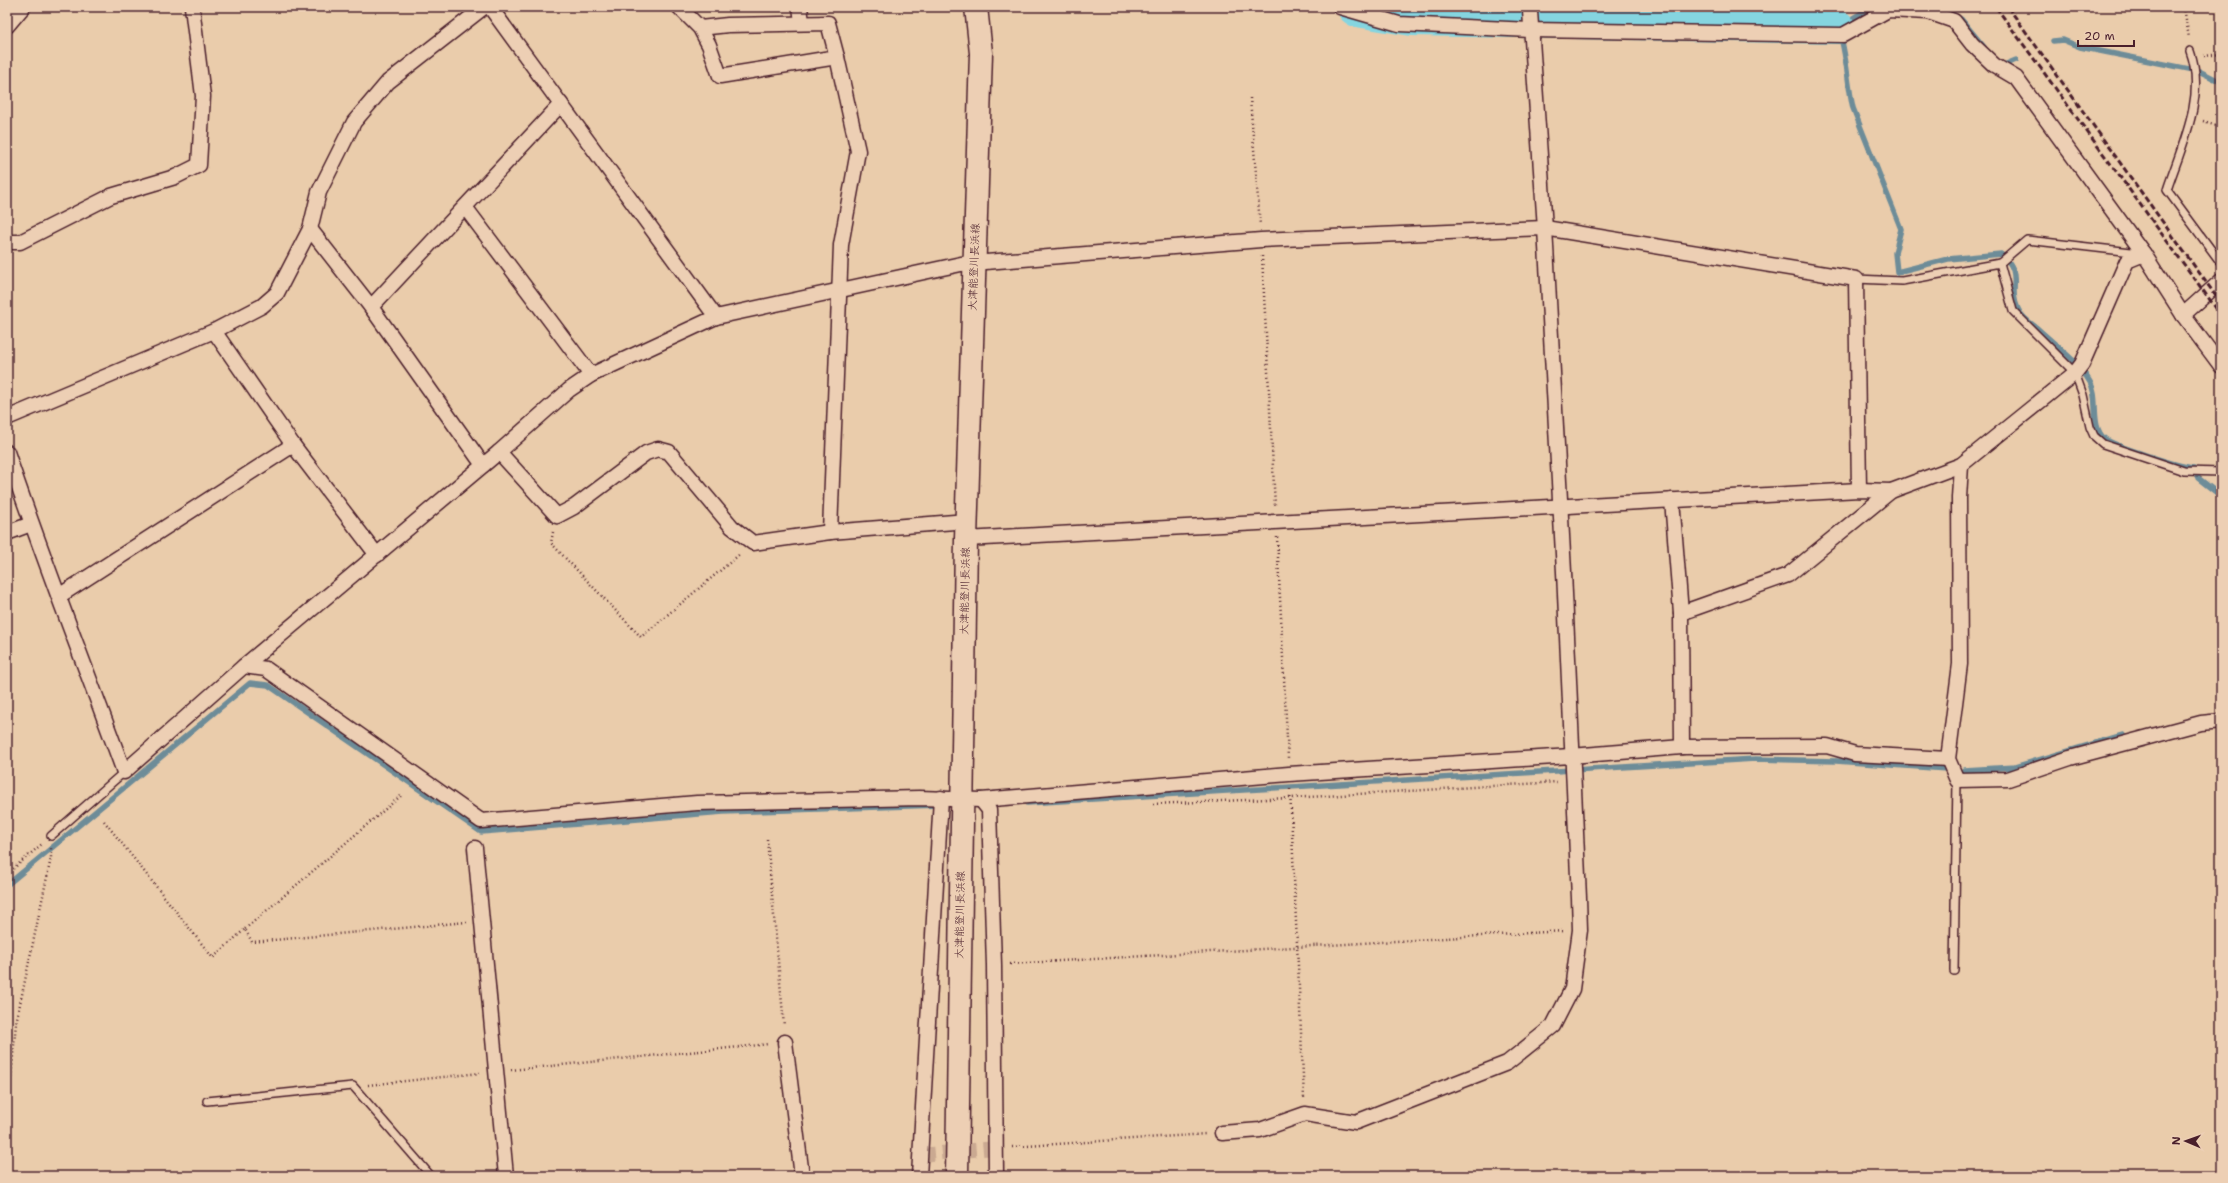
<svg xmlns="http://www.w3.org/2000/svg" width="2228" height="1183" viewBox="0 0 2228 1183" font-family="'Shantell Sans','Klee One',sans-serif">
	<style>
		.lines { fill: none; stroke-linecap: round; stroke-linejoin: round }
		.stream { stroke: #6d8c98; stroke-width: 5.5 }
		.river { stroke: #85d5e0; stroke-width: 34 }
		.street-tunnel { stroke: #caa991; stroke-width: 14; stroke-dasharray: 14 7; stroke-linecap: butt }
		.lane-casing { stroke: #4a1f2b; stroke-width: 10 }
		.street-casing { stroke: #4a1f2b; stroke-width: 17 }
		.primary-casing { stroke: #4a1f2b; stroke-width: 25 }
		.path { stroke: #4a1f2b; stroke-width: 2.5; stroke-dasharray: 1 3; stroke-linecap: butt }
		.lane { stroke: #edcfb4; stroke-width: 7 }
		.street { stroke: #edcfb4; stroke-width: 14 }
		.primary { stroke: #edcfb4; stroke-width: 22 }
		.rail { stroke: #4a1f2b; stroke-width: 3; stroke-dasharray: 6 3; stroke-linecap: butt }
		.labels { text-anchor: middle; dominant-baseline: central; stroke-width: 4; stroke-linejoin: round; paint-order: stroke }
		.street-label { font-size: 11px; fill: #4a1f2b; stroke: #edcfb4 }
	</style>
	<rect width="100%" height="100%" fill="#eaccab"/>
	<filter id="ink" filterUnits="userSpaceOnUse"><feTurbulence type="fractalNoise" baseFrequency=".025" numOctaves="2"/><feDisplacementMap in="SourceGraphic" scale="8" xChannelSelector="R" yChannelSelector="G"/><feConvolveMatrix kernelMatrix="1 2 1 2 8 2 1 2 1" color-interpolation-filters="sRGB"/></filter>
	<g filter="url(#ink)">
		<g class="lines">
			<g class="stream">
				<path d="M 1871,7 L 1838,27 C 1847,54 1847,81 1853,108 L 1901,229 L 1895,253 L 1897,272 L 1948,259 L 2001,254 C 2025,274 2007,286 2018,309 C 2021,317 2030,323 2037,328 C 2055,345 2077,360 2090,382 C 2100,398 2089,426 2105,439 C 2114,446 2181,467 2194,468 L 2198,478 L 2221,496"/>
				<polyline points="1941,7 1961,19 1984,47"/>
				<polyline points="2053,41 2063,40 2080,47 2199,71 2221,82"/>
				<polyline points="1999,64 2004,65 2016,60"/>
				<polyline points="1964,770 2015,767 2123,735"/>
				<polyline points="1027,803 1755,759 1836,761 1947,769"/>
				<polyline points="7,885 250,683 268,685 481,832 723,812 940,805"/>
			</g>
			<polyline class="river" points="1354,8 1357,10 1412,19 1838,27"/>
			<polyline class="street-tunnel" points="920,1155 995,1148"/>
			<g class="lane-casing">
				<g id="lane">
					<path d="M 2190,51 C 2207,96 2181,147 2167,190 L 2221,263"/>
					<polyline points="2000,263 2027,240 2140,253"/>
					<polyline points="1856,279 1902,281 2000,263 2013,311 2075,373 2083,395 2090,427 2094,436 2103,444 2184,471 2221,472"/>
					<polyline points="51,836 124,772"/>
					<polyline points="1954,971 1957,780"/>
					<polyline points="207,1101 353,1086 431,1176"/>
				</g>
			</g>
			<g class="street-casing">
				<g id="street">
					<polyline points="490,7 716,317"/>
					<polyline points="679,7 700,28 728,25 828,23 837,57 720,76 709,45 700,28"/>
					<polyline points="800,7 802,22"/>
					<polyline points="1340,7 1399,24 1531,30 1843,35 1888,10 1928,12 1954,21 1972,44 1994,65 2016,78 2144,254"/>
					<polyline points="7,26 23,7"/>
					<polyline points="465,207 591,375"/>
					<polyline points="310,229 371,307 483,465"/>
					<polyline points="7,242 20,242 111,196 175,177 199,165 203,96 192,7"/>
					<polyline points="371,307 561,104"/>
					<polyline points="2183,315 2221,281"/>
					<polyline points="214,331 293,445 377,555"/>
					<polyline points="7,418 214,331 262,306 277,293 310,229 319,192 354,122 388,82 484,7"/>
					<path d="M 7,452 C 43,560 85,665 124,772 L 244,666 L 499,452 L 569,390 L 591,375 L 716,317 L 961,264 L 1261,240 L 1545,228 L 1856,279 L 1859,490"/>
					<polyline points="499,452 557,516 574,507 646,453 658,449 669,452 732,527 753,543 830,532 967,521"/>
					<polyline points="1961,465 1959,498 1960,664 1948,759 1957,780 2008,779 2070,758 2201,723 2221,721"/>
					<polyline points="1672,500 1681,613 1682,747"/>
					<polyline points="830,532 841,245 858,151 837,57"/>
					<polyline points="7,533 31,524"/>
					<polyline points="966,539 1859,490 1891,491 1961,465 2075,373 2082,364 2127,261 2144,254 2183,315 2221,366"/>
					<polyline points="59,596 293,445"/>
					<polyline points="1681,613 1788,575 1891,491"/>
					<polyline points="244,666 266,669 481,821 697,803 919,798 981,800 1289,774 1571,756 1682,747 1827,746 1855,754 1948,759"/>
					<polyline points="981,800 989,810 994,965 996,1176"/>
					<polyline points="475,848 506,1176"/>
					<polyline points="785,1042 802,1176"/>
					<polyline points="1222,1133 1260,1130 1305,1114 1356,1122 1507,1063 1553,1026 1572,989 1580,930 1579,898 1564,572 1545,228 1530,11"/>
					<polyline points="919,1176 941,798"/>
				</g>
			</g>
			<g class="primary-casing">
				<polyline id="primary" points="957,1176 966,539 981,53 976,7"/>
			</g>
			<g class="path">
				<polyline points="1450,7 1515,10"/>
				<polyline points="2184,7 2189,38"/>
				<polyline points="2204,56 2221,54"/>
				<polyline points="1250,98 1260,225"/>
				<polyline points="2203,121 2221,126"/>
				<polyline points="1262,256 1275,506"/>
				<polyline points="553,532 551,543 641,637 740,554"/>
				<polyline points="1277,537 1288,758"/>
				<polyline points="1290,789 1304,1098"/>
				<polyline points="1153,804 1291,798 1557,782"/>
				<polyline points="104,821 213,958 245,929 252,942 467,922"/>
				<polyline points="767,839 784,1026"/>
				<polyline points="7,874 43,843"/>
				<polyline points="245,929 403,794"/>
				<polyline points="1010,964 1564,931"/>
				<polyline points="511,1070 769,1044"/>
				<polyline points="368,1085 480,1073"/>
				<polyline points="7,1105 10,1089 16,1023 51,858 51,848"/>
				<polyline points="1012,1147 1206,1134"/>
			</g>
			<use href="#lane" class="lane"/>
			<use href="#street" class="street"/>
			<use href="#primary" class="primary"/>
			<g class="rail">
				<polyline points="1996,7 2221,315"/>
				<polyline points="2008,7 2221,303"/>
			</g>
		</g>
	</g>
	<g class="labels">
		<g class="street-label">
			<text transform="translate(974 267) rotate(-88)">大津能登川長浜線</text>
			<text transform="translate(965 591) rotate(-89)">大津能登川長浜線</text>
			<text transform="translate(960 915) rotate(-89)">大津能登川長浜線</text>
		</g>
	</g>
	<rect width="2228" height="1183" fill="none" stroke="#edcfb4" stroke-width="24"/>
	<rect x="12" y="12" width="2204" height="1159" fill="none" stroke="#4a1f2b" stroke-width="1.5" filter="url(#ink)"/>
	<g transform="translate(2186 1141) rotate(272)" stroke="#edcfb4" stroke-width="3" paint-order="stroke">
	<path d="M0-3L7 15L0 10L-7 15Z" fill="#4a1f2b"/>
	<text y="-6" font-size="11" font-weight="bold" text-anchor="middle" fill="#4a1f2b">N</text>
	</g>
	<path d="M2078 40v6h56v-6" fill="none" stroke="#4a1f2b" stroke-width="2"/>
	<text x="2084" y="40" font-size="12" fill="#4a1f2b" stroke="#edcfb4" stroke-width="3" paint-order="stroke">20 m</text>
</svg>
